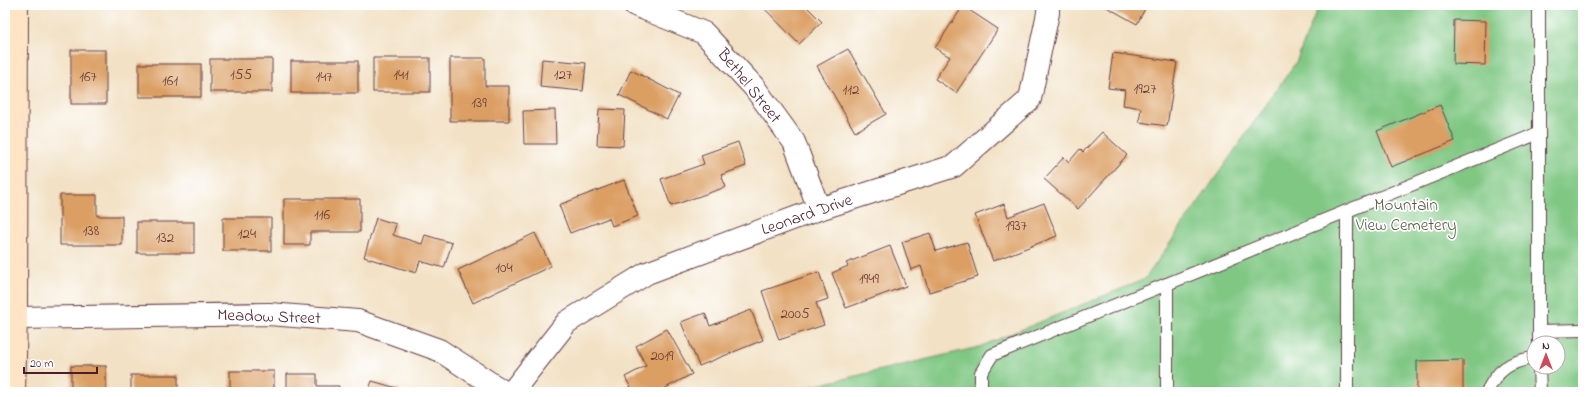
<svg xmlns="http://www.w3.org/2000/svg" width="1588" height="397" viewBox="0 0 1588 397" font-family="'Indie Flower',sans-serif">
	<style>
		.green { fill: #7fc783; stroke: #647357; fill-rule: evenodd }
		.building { fill: #db9f64 }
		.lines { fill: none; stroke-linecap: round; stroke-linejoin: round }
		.lane-casing { stroke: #633c42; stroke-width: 14 }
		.street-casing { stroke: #633c42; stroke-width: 24 }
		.secondary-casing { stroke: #633c42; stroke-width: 24 }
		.lane { stroke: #fff; stroke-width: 12 }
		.street { stroke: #fff; stroke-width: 22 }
		.secondary { stroke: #ffe4c6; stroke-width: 22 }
		.labels { text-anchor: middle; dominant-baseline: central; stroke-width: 3.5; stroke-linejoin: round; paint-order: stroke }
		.number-label { font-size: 15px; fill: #6e3f39 }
		.street-label { font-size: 17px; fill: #4a1f2b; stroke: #fff }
		.park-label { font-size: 17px; fill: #5d5a4a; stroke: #fff }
	</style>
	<rect width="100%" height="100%" fill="#fff"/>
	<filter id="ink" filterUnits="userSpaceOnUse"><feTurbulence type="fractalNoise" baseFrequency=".025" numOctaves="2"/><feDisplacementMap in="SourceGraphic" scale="8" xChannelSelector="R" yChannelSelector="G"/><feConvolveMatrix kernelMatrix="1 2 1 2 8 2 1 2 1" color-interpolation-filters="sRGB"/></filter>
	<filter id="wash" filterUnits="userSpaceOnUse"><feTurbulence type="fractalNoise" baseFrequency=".012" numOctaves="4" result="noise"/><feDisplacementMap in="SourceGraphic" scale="16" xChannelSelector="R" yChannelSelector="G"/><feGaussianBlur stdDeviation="0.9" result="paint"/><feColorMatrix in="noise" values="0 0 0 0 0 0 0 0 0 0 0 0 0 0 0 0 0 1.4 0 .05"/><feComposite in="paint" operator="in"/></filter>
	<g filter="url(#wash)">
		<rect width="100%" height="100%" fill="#f2e1c4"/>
		<path class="green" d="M 1319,5 L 1583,5 L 1583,392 L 792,392 L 800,389 L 979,347 L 1145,279 L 1296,62 ZM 1534,343 L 1558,343 L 1558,367 L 1534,367 Z"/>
		<g id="blocks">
			<g class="building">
				<polygon points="761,5 805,5 822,22 799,44"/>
				<polygon points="1103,5 1147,5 1137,24"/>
				<polygon points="963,6 998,29 956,93 935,79 950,57 935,48"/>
				<polygon points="1454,20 1486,21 1485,65 1453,64"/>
				<polygon points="848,49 886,114 855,132 817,66"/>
				<rect x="71" y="50" width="35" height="54"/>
				<polygon points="1113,53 1177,62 1167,126 1139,122 1141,108 1123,105 1125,90 1108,88"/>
				<rect x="373" y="58" width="57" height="34"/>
				<polygon points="450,58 485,58 485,86 509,86 509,121 450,121"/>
				<rect x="210" y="59" width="62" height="33"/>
				<polygon points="542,59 586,63 583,91 540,87"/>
				<rect x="291" y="61" width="67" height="32"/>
				<rect x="139" y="64" width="62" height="33"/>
				<polygon points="631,70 679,95 667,119 619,95"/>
				<polygon points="1440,105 1455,141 1391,167 1377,131"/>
				<polygon points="599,109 625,110 623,146 597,145"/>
				<polygon points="555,110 556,144 524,144 523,111"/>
				<polygon points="1102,132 1127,155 1078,209 1044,179 1064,157 1069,162 1080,149 1083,152"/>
				<polygon points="738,142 746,166 721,175 726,187 671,206 661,179 704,164 701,155"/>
				<polygon points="624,180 638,216 612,226 609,218 570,233 559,205"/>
				<polygon points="60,195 97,195 97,216 122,216 122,245 60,245"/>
				<polygon points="284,199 360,199 360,232 310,232 310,245 284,245"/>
				<polygon points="1044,203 1057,236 993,261 975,215 1004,204 1008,217"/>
				<rect x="223" y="218" width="48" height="33"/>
				<polygon points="376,218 396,224 393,235 422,244 425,235 452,243 444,268 420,261 416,273 364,257"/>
				<rect x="137" y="222" width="57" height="31"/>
				<polygon points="535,233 551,266 473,303 458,270"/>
				<polygon points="930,233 936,251 967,242 978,277 929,292 921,266 911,270 902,242"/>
				<polygon points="890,246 906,286 846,308 832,273 848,266 846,263"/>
				<polygon points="819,272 828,299 816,303 824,325 779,340 762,291"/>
				<polygon points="751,310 763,340 699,366 681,322 705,313 710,326"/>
				<polygon points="667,329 692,374 658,392 633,392 625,377 646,366 636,346"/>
				<polygon points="1463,360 1463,392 1417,392 1417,361"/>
				<rect x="71" y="366" width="35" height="26"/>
				<rect x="230" y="371" width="44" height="21"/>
				<polygon points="287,374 317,374 317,386 339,386 339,392 287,392"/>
				<rect x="131" y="375" width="47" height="17"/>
				<polygon points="372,381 400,389 399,392 368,392"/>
			</g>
		</g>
	</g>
	<g filter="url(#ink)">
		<use href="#blocks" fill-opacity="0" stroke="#633c42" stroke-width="1"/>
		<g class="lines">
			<g class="lane-casing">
				<g id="lane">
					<polyline points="1539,5 1539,343"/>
					<polyline points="1347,211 1347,392"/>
					<polyline points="1539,331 1583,330"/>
					<polyline points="1539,367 1540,392"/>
					<polyline points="981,392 981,373 992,355 1539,133"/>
					<polyline points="1167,392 1167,284"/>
					<path d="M 1487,392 C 1497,370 1510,361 1534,358"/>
				</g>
			</g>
			<g class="street-casing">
				<g id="street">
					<polyline points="635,5 704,33 754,87 794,142 819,209"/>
					<polyline points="16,318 269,314 358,321 439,350 504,392"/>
					<polyline points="512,392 567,322 647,273 819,209 954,166 1030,99 1048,13 1048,5"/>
				</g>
			</g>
			<g class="secondary-casing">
				<polyline id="secondary" points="14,392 16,318 17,5"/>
			</g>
			<use href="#lane" class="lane"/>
			<use href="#street" class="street"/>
			<use href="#secondary" class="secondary"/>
		</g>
	</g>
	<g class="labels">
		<g class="number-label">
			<text x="241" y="75">155</text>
			<text x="401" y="75">141</text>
			<text x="563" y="75">127</text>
			<text x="88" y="77">167</text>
			<text x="324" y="77">147</text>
			<text x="170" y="81">161</text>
			<text x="1145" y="89">1927</text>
			<text x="851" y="90">112</text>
			<text x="479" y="103">139</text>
			<text x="322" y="215">116</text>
			<text x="1016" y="226">1937</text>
			<text x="91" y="231">138</text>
			<text x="247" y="234">124</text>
			<text x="165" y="238">132</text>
			<text x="504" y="268">104</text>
			<text x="869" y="279">1949</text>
			<text x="795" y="314">2005</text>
			<text x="662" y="356">2019</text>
		</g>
		<g class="street-label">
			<text transform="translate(749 86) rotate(51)">Bethel Street</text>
			<text transform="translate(807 215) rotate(-19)">Leonard Drive</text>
			<text transform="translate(269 317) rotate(2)">Meadow Street</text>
		</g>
		<g class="park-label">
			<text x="1406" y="205">Mountain<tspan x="1406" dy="20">View Cemetery</tspan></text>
		</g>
	</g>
	<rect width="1588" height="397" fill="none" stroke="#fff" stroke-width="20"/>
	<g transform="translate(1546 355)"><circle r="19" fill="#ffffff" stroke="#b7a5aa"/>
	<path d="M0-3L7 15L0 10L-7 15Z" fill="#d1495b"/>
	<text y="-6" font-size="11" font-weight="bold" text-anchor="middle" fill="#4a1f2b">N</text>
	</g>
	<path d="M24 367v6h73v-6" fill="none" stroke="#4a1f2b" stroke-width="2"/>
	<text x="30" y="367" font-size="12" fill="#4a1f2b" stroke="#ffffff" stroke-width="3" paint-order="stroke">20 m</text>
</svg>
